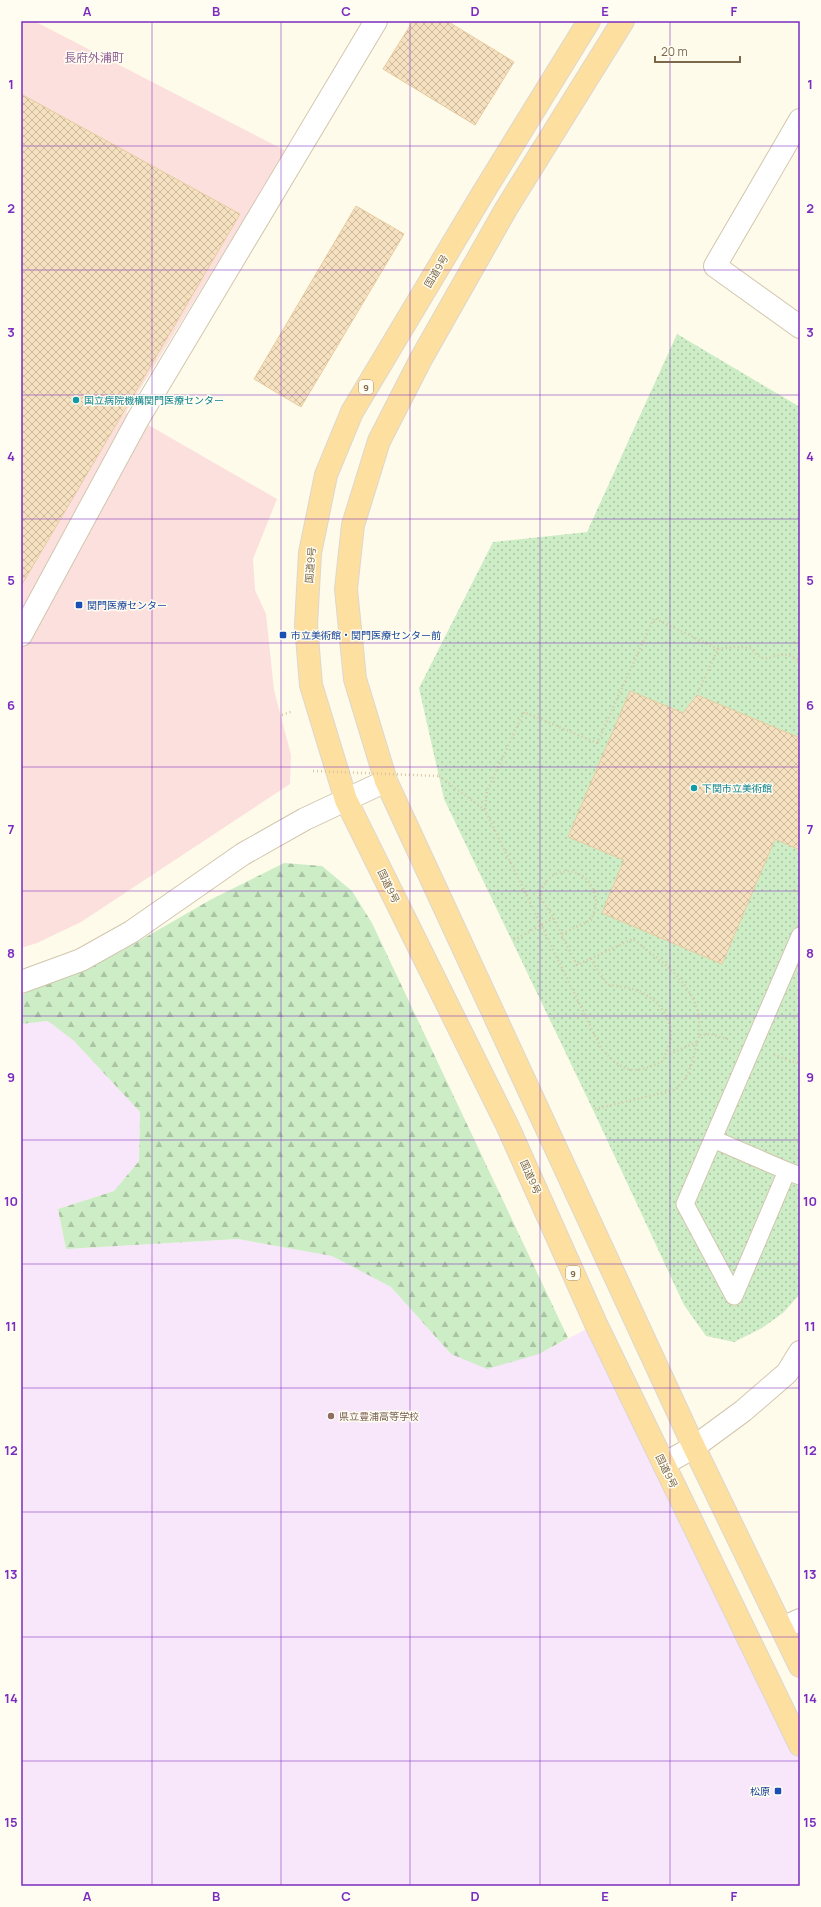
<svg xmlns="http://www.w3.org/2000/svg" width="821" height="1907" viewBox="0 0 821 1907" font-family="Manrope,'Noto Sans JP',sans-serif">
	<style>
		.education { fill: #f8e6fb }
		.medical { fill: #fce0dd }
		.grass { fill: url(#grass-dots) }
		.forest { fill: url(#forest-firs) }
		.building { fill: url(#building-cross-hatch); stroke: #e9cc9f }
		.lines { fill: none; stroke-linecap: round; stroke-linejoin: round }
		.service-casing { stroke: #d2c6ae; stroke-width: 19 }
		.minor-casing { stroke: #d2c6ae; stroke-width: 24 }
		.tertiary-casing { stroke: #d2c6ae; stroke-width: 24 }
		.trunk-casing { stroke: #ddd7d0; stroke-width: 24 }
		.path { stroke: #dbc5a2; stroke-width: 2.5; stroke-dasharray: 1 3; stroke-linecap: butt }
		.service { stroke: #fff; stroke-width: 17 }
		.minor { stroke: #fff; stroke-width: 22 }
		.tertiary { stroke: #fff; stroke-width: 22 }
		.trunk { stroke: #fddf9f; stroke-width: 22 }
		.path-bridge { stroke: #dbc5a2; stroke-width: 2.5; stroke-dasharray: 1 3; stroke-linecap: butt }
		.grid { fill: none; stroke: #7b2cbf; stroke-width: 1; stroke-opacity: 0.55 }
		.culture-dot { fill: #0f9aa8; stroke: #fffdf2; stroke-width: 1.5 }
		.transit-dot { fill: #1a4fb4; stroke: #fffdf2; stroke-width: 1.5 }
		.education-dot { fill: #8d6e63; stroke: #fffdf2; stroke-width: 1.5 }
		.labels { text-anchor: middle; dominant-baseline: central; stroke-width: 3; stroke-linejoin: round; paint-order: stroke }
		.shield { fill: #fffdf2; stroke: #a3947d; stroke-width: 1 }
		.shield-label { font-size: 9px; font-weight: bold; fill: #7b674b }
		.street-label { font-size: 10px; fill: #7b674b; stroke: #fffdf2 }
		.culture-label { font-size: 10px; fill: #0d838f; stroke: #fffdf2; text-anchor: start }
		.transit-label { font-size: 10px; fill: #164399; stroke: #fffdf2; text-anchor: start }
		.education-label { font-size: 10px; fill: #785e54; stroke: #fffdf2; text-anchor: start }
		.quarter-label { font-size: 12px; fill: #916397; stroke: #fffdf2 }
		.neatline { fill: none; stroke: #7b2cbf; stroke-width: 1.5 }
		.grid-label { font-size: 13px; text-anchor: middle; font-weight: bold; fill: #7b2cbf }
	</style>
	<defs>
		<pattern id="grass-dots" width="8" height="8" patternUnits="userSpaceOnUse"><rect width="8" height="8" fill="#cdedc7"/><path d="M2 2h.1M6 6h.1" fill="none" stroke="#abc4a4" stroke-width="1.8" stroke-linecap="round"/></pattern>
		<pattern id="forest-firs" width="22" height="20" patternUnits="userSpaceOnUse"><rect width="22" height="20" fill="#cdedc7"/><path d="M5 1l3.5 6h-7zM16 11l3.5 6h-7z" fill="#abc4a4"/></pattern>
		<pattern id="building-cross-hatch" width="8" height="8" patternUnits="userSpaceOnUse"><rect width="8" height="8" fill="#f5e1c0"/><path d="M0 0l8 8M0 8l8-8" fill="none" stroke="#cbba9e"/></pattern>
	</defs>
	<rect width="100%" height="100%" fill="#fefbea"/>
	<polygon class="education" points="48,1021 74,1041 140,1112 139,1161 114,1191 58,1209 66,1249 238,1239 332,1256 391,1287 451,1354 539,1354 596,1324 800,1745 800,1886 21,1886 21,1024"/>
	<polygon class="medical" points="21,21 34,21 286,151 126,412 277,499 253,559 255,590 266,614 274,690 291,755 290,784 81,922 37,943 21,948"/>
	<polygon class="grass" points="677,334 800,407 800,1294 783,1313 762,1328 734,1342 706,1336 684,1305 594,1112 444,799 419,688 493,542 587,532"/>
	<polygon class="forest" points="284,863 322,866 352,891 372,923 568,1338 539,1354 487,1369 451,1354 391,1287 332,1256 238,1239 66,1249 58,1209 114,1191 139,1161 140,1112 74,1041 48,1021 21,1024 21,995 120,952 210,900"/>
	<g class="building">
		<polygon points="413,21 447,21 514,62 475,125 383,69"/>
		<polygon points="21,94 240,214 21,586"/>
		<polygon points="356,206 404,234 301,407 254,379"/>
		<polygon points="630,691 683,713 697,695 800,738 800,850 775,839 722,964 602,913 624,860 568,837"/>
	</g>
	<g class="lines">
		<g class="service-casing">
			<g id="service">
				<polyline points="713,1139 787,1171 734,1296 685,1204 800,936"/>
				<polyline points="787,1171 800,1176"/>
			</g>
		</g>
		<g class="minor-casing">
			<g id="minor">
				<polyline points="800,120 715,266 800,327"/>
				<polyline points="782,1628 800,1620"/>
			</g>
		</g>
		<g class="tertiary-casing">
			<g id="tertiary">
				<polyline points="21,635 138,419 376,21"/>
				<polyline points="21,982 81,960 131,932 243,854 305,819 386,781"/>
				<polyline points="664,1464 694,1447 743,1411 787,1373 800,1352"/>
			</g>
		</g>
		<g class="trunk-casing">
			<g id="trunk">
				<polyline points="589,21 483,193 352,412 326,475 310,553 306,625 311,685 346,800 508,1127 596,1324 800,1745"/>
				<polyline points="623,21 506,209 421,359 379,441 353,525 346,589 355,679 386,781 694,1447 800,1666"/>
			</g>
		</g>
		<g class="path">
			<path d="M 718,649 L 733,647 L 751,648 C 765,668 772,652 788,655 C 792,656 797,659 800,661"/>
			<polyline points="282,715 293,711"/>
			<path d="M 439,776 L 485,810 L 601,1048 C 623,1072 632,1076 663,1061 C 665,1054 671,1044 671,1037 C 672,1015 655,997 636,990 C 628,987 617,986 608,985 L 598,971 L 591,959"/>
			<polyline points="485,809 487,791 524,712 597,743 654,618 718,649 698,692"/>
			<path d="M 561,934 L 554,918 L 540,897 C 546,860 594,864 596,902 C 596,907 593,915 591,920 L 561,934 L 577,965 L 633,939 C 659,960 690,979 698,1013 C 700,1020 699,1028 699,1035"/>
			<polyline points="514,940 554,918"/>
			<polyline points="670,1054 697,1042"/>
			<polyline points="774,1055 800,1064"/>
			<path d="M 595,1109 L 674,1090 C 691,1080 694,1053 699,1035 L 711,1034 L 730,1040"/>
		</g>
		<use href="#service" class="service"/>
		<use href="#minor" class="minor"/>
		<use href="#tertiary" class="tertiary"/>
		<use href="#trunk" class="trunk"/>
		<polyline class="path-bridge" points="313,771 439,776"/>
	</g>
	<path class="grid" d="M 152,21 L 152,1886M 281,21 L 281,1886M 410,21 L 410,1886M 540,21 L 540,1886M 670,21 L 670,1886M 21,146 L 800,146M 21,270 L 800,270M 21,395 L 800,395M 21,519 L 800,519M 21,643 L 800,643M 21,767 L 800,767M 21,891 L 800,891M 21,1016 L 800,1016M 21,1140 L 800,1140M 21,1264 L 800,1264M 21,1388 L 800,1388M 21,1512 L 800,1512M 21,1637 L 800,1637M 21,1761 L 800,1761"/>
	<g class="culture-dot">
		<circle cx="76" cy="400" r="4"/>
		<circle cx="694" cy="788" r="4"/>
	</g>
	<g class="transit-dot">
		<rect x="75" y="601" width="8" height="8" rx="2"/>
		<rect x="279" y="631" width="8" height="8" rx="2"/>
		<rect x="774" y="1787" width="8" height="8" rx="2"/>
	</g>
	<circle class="education-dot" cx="331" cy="1416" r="4"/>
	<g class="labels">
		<g class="shield">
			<rect x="359" y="380" width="14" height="14" rx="3"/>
			<rect x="566" y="1266" width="14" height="14" rx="3"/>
		</g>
		<g class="shield-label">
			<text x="366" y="387">9</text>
			<text x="573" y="1273">9</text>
		</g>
		<g class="street-label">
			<text transform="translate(436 271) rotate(-59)">国道9号</text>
			<text transform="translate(310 565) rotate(-85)">国道9号</text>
			<text transform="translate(389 886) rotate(64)">国道9号</text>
			<text transform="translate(531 1177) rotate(66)">国道9号</text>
			<text transform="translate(667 1471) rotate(64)">国道9号</text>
		</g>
		<g class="culture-label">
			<text x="84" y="400">国立病院機構関門医療センター</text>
			<text x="702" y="788">下関市立美術館</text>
		</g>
		<g class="transit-label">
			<text x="87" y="605">関門医療センター</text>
			<text x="291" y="635">市立美術館・関門医療センター前</text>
			<text x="770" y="1791" text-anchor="end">松原</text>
		</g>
		<g class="education-label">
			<text x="339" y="1416">県立豊浦高等学校</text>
		</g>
		<g class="quarter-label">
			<text x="94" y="57">長府外浦町</text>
		</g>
	</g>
	<rect width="821" height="1907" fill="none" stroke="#fffdf2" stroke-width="44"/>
	<path d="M655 56v6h85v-6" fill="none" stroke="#7b674b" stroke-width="2"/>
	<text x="661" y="56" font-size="12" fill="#7b674b" stroke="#fffdf2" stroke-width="3" paint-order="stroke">20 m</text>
	<rect x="22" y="22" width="777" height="1863" class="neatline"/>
	<g class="grid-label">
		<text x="87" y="16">A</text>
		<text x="216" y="16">B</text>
		<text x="346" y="16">C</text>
		<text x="475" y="16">D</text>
		<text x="605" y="16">E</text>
		<text x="734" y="16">F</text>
		<text x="11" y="89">1</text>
		<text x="810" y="89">1</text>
		<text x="11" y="213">2</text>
		<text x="810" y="213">2</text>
		<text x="11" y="337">3</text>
		<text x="810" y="337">3</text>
		<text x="11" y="461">4</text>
		<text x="810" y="461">4</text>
		<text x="11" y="585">5</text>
		<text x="810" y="585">5</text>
		<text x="11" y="710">6</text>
		<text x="810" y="710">6</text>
		<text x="11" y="834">7</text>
		<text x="810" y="834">7</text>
		<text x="11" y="958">8</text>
		<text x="810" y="958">8</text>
		<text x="11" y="1082">9</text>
		<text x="810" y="1082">9</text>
		<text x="11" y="1206">10</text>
		<text x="810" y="1206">10</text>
		<text x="11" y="1331">11</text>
		<text x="810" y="1331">11</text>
		<text x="11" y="1455">12</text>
		<text x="810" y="1455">12</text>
		<text x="11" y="1579">13</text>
		<text x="810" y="1579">13</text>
		<text x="11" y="1703">14</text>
		<text x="810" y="1703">14</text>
		<text x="11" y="1827">15</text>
		<text x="810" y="1827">15</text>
		<text x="87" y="1901">A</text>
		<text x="216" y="1901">B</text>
		<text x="346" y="1901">C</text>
		<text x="475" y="1901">D</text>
		<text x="605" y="1901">E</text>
		<text x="734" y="1901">F</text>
	</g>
</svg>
